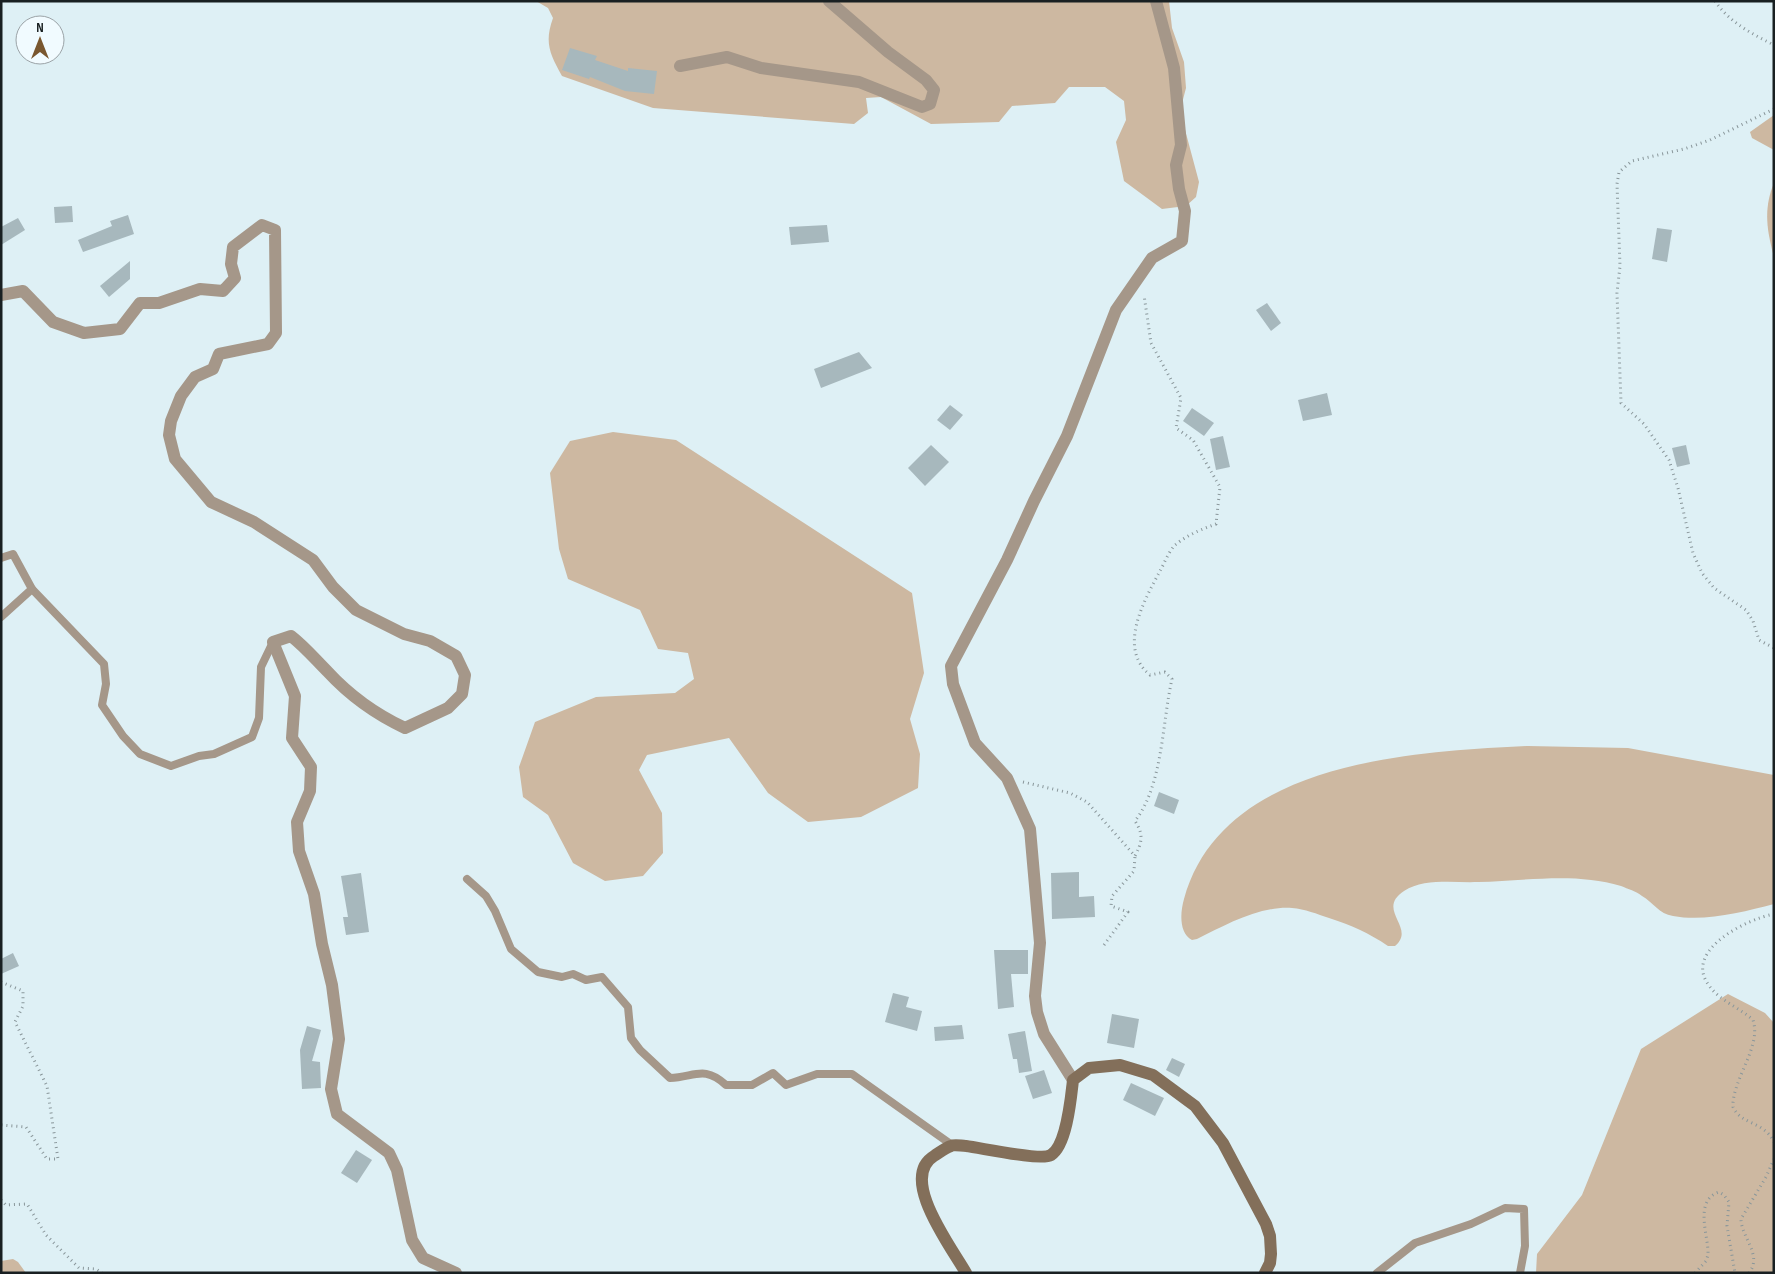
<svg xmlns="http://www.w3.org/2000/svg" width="1775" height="1274" viewBox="0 0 1775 1274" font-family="'Sofia Sans Condensed',sans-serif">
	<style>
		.green { fill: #cdb8a1 }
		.building { fill: #a7b8bd }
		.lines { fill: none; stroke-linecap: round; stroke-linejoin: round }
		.path { stroke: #89969a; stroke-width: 3; stroke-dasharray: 1 4; stroke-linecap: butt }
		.service { stroke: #a59789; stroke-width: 8 }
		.minor { stroke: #a59789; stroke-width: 12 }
		.secondary { stroke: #836f5a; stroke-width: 12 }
	</style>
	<rect width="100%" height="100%" fill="#def0f5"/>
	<g class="green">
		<path d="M 536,1 L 1169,1 L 1172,28 L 1184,62 L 1186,88 L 1180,111 L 1199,182 L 1196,197 L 1186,206 L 1162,209 L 1124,181 L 1116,142 L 1126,120 L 1124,101 L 1105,87 L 1069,87 L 1055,103 L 1012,106 L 999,122 L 931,124 L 881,97 L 866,98 L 868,113 L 854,124 L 653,108 L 562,76 C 550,54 544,43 553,18 L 548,8 Z"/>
		<polygon points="1774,115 1774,150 1752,138 1750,132"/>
		<path d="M 1774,183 L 1774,257 C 1767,231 1763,209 1774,183 Z"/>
		<polygon points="613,432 676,440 912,593 924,673 910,719 920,754 918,788 861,817 808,822 768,793 729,738 647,755 639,770 662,813 663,853 643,876 605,881 573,863 548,815 523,797 519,767 535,722 596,697 675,693 694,679 688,653 658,649 640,610 568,579 559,549 550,473 570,441"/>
		<path d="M 1528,746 L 1628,748 L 1774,775 L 1774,904 C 1743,912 1705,922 1673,916 C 1659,914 1653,902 1642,896 C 1636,891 1628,889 1621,886 C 1575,872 1525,881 1478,882 C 1454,883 1424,878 1404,891 C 1375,910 1417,928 1395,946 L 1388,946 C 1369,933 1351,925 1329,918 C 1317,914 1305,909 1292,908 C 1258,906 1226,925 1197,939 L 1192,940 C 1179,933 1180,913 1184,899 C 1222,761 1411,752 1528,746 Z"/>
		<polygon points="1728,994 1765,1013 1774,1023 1774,1273 1536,1273 1537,1254 1582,1195 1641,1049"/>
		<polygon points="13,1259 18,1262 26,1273 1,1273 1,1261"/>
	</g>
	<g class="building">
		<polygon points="570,48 597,56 595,60 628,71 628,68 657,71 654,94 625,91 590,77 589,79 562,70"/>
		<polygon points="72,206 73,222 55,223 54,207"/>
		<polygon points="128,215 134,234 83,252 78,240 112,226 110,221"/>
		<polygon points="18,218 25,230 1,245 1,227"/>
		<polygon points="827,225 829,242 791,245 789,227"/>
		<polygon points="1657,228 1672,230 1667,262 1652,259"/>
		<polygon points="130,261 130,279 109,297 100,286"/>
		<polygon points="1267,303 1281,323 1271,331 1256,310"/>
		<polygon points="859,352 872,368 821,388 814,369"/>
		<polygon points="1327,393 1332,415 1303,421 1298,400"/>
		<polygon points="950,405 963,415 950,430 937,420"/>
		<polygon points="1192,408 1214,423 1204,436 1183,421"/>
		<polygon points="1223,436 1230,467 1216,470 1210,439"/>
		<polygon points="931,445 949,462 925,486 908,468"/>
		<polygon points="1686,445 1690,464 1677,467 1672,448"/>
		<polygon points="1159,792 1179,800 1174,814 1154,806"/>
		<polygon points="1079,872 1079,897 1094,896 1095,917 1052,919 1051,873"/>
		<polygon points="361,873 369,932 346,935 343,917 348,917 341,876"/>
		<polygon points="994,950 1028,950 1028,974 1011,974 1014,1007 998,1009"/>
		<polygon points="13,953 19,966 1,974 1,959"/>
		<polygon points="893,993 909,997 906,1007 922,1011 917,1031 885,1022"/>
		<polygon points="1112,1014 1139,1019 1134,1048 1107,1043"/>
		<polygon points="962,1025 964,1039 935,1041 934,1027"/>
		<polygon points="307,1026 321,1030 312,1061 320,1062 321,1088 302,1089 300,1050"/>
		<polygon points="1025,1031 1032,1071 1019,1073 1017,1059 1013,1059 1008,1034"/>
		<polygon points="1172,1058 1185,1064 1179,1077 1166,1070"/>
		<polygon points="1044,1070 1052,1093 1033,1099 1025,1076"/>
		<polygon points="1131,1083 1164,1098 1155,1116 1123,1100"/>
		<polygon points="356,1150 372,1160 357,1183 341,1173"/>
	</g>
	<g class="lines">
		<g class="path">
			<path d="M 1715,1 C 1729,22 1752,34 1774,45"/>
			<polyline points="1774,109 1710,140 1684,149 1632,161 1619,172 1617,184 1620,266 1617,293 1621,403 1644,424 1669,460 1678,488 1693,553 1702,573 1714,588 1746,610 1753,621 1759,640 1774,648"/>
			<path d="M 1023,782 L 1070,793 L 1087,802 L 1135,856 C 1142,842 1144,835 1135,821 C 1163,785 1162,723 1172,679 L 1165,672 L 1150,675 C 1117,648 1144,601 1160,571 C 1164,564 1169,551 1175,545 C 1187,535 1202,529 1216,524 L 1220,487 L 1193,440 L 1176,428 L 1181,398 L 1151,343 L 1144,295"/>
			<path d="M 1774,914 C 1747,919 1684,950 1708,984 C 1719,1001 1739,1007 1753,1020 C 1762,1047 1732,1079 1733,1107 C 1741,1125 1764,1121 1774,1142"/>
			<polyline points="1104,945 1128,912 1111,906 1112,896 1134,871 1135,856"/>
			<polyline points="1,982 23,991 23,1006 15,1022 47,1086 58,1159 47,1159 26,1127 1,1125"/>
			<polyline points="1,1200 6,1205 27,1204 46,1235 79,1268 96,1269 102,1273"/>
			<path d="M 1695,1273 L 1706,1261 L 1708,1255 C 1709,1236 1693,1201 1719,1192 L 1724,1195 L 1729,1202 L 1727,1226 L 1735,1273"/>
			<path d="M 1749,1273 C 1763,1255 1741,1237 1741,1219 L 1766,1177 L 1774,1159"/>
		</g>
		<g class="service">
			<polyline points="1,558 13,554 32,589 104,664 106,684 102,705 123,736 140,754 171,766 199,756 214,754 252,737 259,718 261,667 273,642"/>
			<polyline points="1,617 32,589"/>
			<path d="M 467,879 L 486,896 L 495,911 L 511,949 L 538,972 L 562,977 L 573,974 L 586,980 L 602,977 L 628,1007 L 631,1038 L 640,1050 L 670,1078 C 695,1077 704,1065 726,1085 L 752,1085 L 773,1073 L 786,1085 L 817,1074 L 852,1074 L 952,1145"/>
			<polyline points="1377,1273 1415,1243 1471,1224 1505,1208 1524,1209 1525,1246 1520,1273"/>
		</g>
		<g class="minor">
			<polyline points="680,66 727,57 761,68 859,82 922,107 930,104 934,90 926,80 888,52 829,1"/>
			<path d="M 1,295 L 23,291 L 53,322 L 84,333 L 120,329 L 140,303 L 159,303 L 200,289 L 223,291 L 235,278 L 231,264 L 233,247 L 262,225 L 275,230 L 276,333 L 268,344 L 219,354 L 213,369 L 195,377 L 181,396 L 171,421 L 169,435 L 175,459 L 211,502 L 254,522 L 313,560 L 333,587 L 356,610 L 404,634 L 430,641 L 456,656 L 465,675 L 462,694 L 448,708 L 405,728 C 375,714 350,696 327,671 C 315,659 305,647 291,636 L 273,642 L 295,696 L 292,738 L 311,767 L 310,791 L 297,822 L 299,851 L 314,894 L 322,944 L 332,985 L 339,1039 L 331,1089 L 337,1114 L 389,1153 L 397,1170 L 412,1240 L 423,1258 L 456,1273"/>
			<polyline points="1073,1080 1044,1034 1037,1012 1035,996 1040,943 1030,829 1007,778 975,743 953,684 951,666 1007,560 1034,501 1067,436 1116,310 1152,258 1182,241 1185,211 1179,189 1176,165 1181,145 1174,68 1156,1"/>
		</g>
		<path class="secondary" d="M 966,1273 C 952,1248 898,1178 934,1156 C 939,1153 945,1148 951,1146 C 955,1144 961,1146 966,1146 C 982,1148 1041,1161 1051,1155 C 1067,1145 1071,1097 1073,1080 L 1089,1068 L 1120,1065 L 1153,1075 L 1195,1106 L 1223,1143 L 1266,1224 L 1270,1236 L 1271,1254 L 1270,1263 L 1265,1273"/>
	</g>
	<rect width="1775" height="1274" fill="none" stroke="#192022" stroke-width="5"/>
	<g transform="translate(40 40)"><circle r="24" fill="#f1fbff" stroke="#9ba3a7"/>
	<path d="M0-4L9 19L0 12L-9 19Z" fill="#79572f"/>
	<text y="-8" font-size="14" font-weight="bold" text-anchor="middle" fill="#192022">N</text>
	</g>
</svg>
